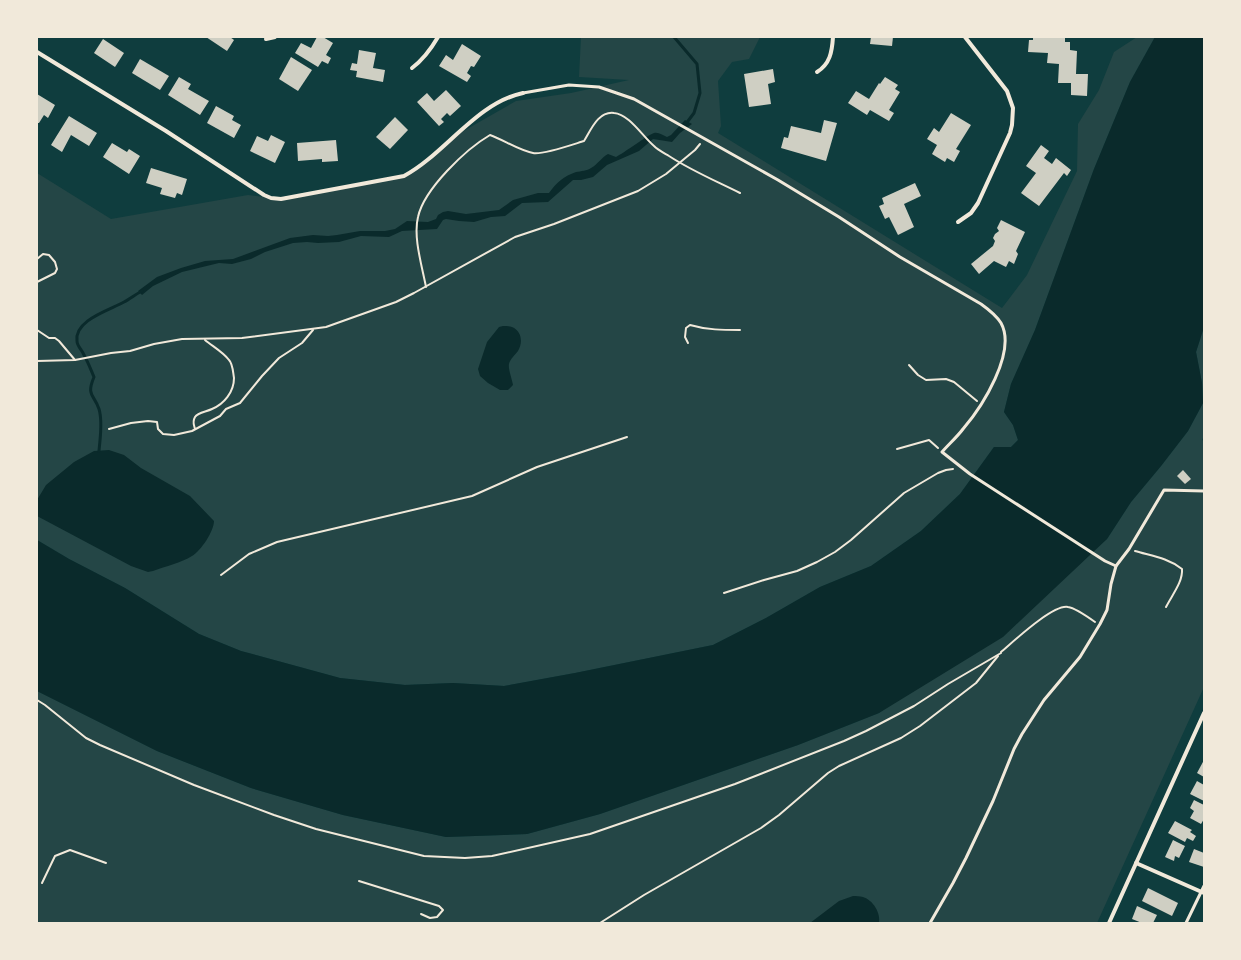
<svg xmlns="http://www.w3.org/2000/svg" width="1241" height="960" viewBox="0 0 1241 960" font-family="Rubik,sans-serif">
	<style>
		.green { fill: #244646 }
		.water { fill: #0a2a2b }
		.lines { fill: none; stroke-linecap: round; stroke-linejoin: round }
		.stream { stroke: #0a2a2b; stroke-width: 3 }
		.building { fill: #cfcfc3 }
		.path { stroke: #f1e9da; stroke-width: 2 }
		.service { stroke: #f1e9da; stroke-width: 3 }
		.minor { stroke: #f1e9da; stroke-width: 4 }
	</style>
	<rect width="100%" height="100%" fill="#0f3d3e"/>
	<g class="green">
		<polygon points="581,37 760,37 749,59 732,62 718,81 721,126 718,133 1002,308 1027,275 1077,171 1078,124 1099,90 1114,52 1137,37 1155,37 1130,82 1094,169 1035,330 1011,384 1004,412 1013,425 1018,440 1011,447 994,447 960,494 921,531 871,566 820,587 766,618 713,645 575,673 504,686 453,683 405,685 340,678 241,651 199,634 125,588 69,559 37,540 37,173 111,219 248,195 281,199 396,178 417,169 453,137 516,101 571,93 629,80 579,77"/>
		<polygon points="1204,327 1204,436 1202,440 1204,441 1204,687 1097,923 37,923 37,691 157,751 251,788 343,815 446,837 527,834 600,814 798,745 879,713 1107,539 1131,502 1161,466 1188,431 1203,403 1202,383 1196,352"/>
	</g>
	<g class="water">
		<polygon points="1155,37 1204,37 1204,327 1196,352 1202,383 1203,403 1188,431 1161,466 1131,502 1107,539 1003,637 879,713 798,745 600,814 527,834 446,837 343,815 251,788 157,751 37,691 37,540 69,559 125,588 199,634 241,651 340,678 405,685 453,683 504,686 575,673 713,645 766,618 820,587 871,566 921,531 960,494 994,447 1011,447 1018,440 1013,425 1004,412 1011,384 1035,330 1094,169 1130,82"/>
		<path d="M 685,120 L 692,124 L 680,133 L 672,142 L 653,139 L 639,151 L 607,165 L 593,177 L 581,180 L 573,180 L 548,202 L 522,203 L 505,216 L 491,217 L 474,222 L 459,221 L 446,219 L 443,220 L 437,229 L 402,231 L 389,237 L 361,236 L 339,242 L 318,243 L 307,242 L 293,243 L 265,252 L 251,259 L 232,264 L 219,263 L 182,272 L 153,286 L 142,295 L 138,291 L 157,277 L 181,268 L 205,261 L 233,259 L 290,238 L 313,235 L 328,236 L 337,235 L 360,231 L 385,231 L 395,229 L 407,221 L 428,222 L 436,219 L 438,215 L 443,212 L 448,211 L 466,214 L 499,210 L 513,200 L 538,193 L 549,193 C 556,183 564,176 576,172 C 581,171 587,171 591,168 C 598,164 601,158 608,154 L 616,157 C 624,153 649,134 654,133 C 659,132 662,135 667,137 L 671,135 Z"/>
		<path d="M 503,326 C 506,326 510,326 512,327 C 522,331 523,343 518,351 C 515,355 510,359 509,364 C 508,369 512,379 513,385 L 508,390 L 500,390 L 488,383 L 480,376 L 478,369 L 487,342 L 499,327 Z"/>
		<path d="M 109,450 L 124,455 L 141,468 L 190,496 L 214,521 C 214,531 201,551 192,556 C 181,563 166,566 153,571 L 148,572 L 131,566 L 37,516 L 37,500 L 46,485 L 74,462 L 94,451 Z"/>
		<path d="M 853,896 C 856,896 860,896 863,897 C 873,900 881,913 879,923 L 810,923 L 839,901 Z"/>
	</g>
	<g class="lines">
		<g class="stream">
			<polyline points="674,37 697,64 700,93 694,113 685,125"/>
			<path d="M 99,451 C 100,438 103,422 99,409 C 94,394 86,396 94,377 C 91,370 88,362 84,355 C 82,350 77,346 77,341 C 74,320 110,310 124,302 C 130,299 136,294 142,291"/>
		</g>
	</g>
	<g class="building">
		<polygon points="206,37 230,37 234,40 227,51"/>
		<polygon points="317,37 323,37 333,43 326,55 331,58 328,64 322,61 318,67 295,53 301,43 311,48"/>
		<polygon points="871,37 893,37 892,46 870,44"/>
		<polygon points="1033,37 1065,37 1065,42 1070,42 1070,50 1077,51 1076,74 1088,74 1087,96 1071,95 1071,83 1058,83 1059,64 1047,63 1048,53 1028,52 1029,40 1033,40"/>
		<polygon points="103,39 124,53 115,67 94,53"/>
		<polygon points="462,44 481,56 474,67 471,66 467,73 471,76 467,82 439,66 446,55 453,60"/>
		<polygon points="359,50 376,53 373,68 385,70 383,82 356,77 357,71 350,70 352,63 357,64"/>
		<polygon points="291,57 312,70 298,91 279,79"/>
		<polygon points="140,59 169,76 160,90 132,73"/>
		<polygon points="773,69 775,82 768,84 771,104 749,107 744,74"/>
		<polygon points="179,77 191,84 188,89 209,101 200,115 168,95"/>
		<polygon points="885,77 898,85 895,89 900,92 889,110 894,113 889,121 870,110 867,115 848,103 856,91 869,99 879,83 880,84"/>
		<polygon points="446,90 461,106 450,116 447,113 441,119 444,122 439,126 417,102 427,93 434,101"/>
		<polygon points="37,94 55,105 48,118 44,115 39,123 37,123"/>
		<polygon points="216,106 234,116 232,120 241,125 234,138 207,123"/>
		<polygon points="951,113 971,125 956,149 960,151 954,162 947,158 945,162 932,154 937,145 927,139 934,128 939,132"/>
		<polygon points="69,116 97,133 89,146 71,135 62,152 51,145"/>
		<polygon points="395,117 408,130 390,149 376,137"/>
		<polygon points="824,120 837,123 826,161 781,148 784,137 788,138 791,126 821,133"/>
		<polygon points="271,135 285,142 275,163 250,151 257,136 268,141"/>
		<polygon points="336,140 338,161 322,162 322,159 298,161 297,143"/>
		<polygon points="112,143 127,152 129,149 140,156 129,174 103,157"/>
		<polygon points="1041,145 1049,151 1044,158 1052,164 1056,158 1071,170 1067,176 1064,173 1039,206 1021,193 1036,173 1026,166"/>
		<polygon points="151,168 187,179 182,195 177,193 175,198 160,194 162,188 146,183"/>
		<polygon points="915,183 921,196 904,204 914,227 898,235 889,217 885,219 879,206 884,204 882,198"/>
		<polygon points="1001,220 1025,232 1016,251 1018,254 1014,264 1009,261 1006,267 994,261 979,274 971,264 993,246 995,241 993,238 995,234 999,231 997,228"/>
		<polygon points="1183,470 1191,479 1185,484 1177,476"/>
		<polygon points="1204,760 1204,777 1197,773"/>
		<polygon points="1197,781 1204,785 1204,801 1190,794"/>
		<polygon points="1194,800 1204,805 1204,819 1201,824 1190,818 1194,811 1190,808"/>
		<polygon points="1175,821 1192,830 1190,832 1196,836 1193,841 1187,838 1185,842 1168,833"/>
		<polygon points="1173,840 1185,846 1179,858 1175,856 1174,861 1165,857"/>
		<polygon points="1194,849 1204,853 1204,867 1189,862"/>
		<polygon points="1148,888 1178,903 1172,916 1142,901"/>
		<polygon points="1137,906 1157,915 1153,923 1142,923 1132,919"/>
	</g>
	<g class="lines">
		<g class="path">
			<polyline points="37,259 43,254 49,255 55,262 57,269 55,273 37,282"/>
			<path d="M 426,287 C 422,266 413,237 418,217 C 424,189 466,149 490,135 C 504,140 518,150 533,153 C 543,155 574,144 584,141 C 591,130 598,111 614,113 C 629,114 643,137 654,146 C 658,150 664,153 669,156 C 692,171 716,181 740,193"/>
			<polyline points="37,330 49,338 55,338 59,341 75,360"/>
			<path d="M 688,343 L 685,337 L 686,328 L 690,325 C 707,330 723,330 740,330"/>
			<polyline points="37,361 75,360 111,353 130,351 154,344 182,339 242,338 326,327 396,302 414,293 515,237 554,224 638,191 666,174 695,150 700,144"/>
			<polyline points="909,365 918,375 926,380 946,379 954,382 977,401"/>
			<polyline points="109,429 131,423 148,421 157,422 158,429 163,434 174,435 192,431 220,416 226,409 240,403 262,376 279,358 302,343 313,330"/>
			<path d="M 195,429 C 194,425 192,422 195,417 C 198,412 206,412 212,409 C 224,404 234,392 234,378 C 233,373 233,364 229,360 C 223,352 212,346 205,340"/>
			<polyline points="897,449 929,440 938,448"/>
			<path d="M 1135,551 C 1152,556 1168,558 1182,569 C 1183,582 1172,595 1166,607"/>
			<polyline points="221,575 249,554 277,542 472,496 537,467 627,437"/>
			<polyline points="724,593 764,580 797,571 817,562 835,552 851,540 904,493 938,473 946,470 953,469"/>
			<path d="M 1001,652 C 1013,642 1053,604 1068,607 C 1075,608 1088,617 1095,622"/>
			<polyline points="37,700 45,705 86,738 100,745 194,785 274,815 316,829 424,856 465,858 492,856 590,834 735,784 844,741 866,731 914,706 948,684 1001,653"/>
			<polyline points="359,881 439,906 443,910 437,917 430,918 421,914"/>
			<polyline points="42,883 55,856 70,850 106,863"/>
			<polyline points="600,923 644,895 761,828 779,815 828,773 839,766 901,738 920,726 976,683 998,656"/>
		</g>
		<g class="service">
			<path d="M 523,93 L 569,85 L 599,87 L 634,99 L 778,180 L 839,217 L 900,257 L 981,304 C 988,309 996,315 1001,323 C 1017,352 982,407 963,429 C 957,437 949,444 942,452 L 970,474 L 1105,561 L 1116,566"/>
			<polyline points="930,923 953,883 966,858 993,801 1014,749 1022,734 1044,700 1080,657 1100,624 1107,610 1111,584 1116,566 1129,549 1164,490 1204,491"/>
			<polyline points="1186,923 1204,886"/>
		</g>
		<g class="minor">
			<polyline points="266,39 275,37"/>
			<path d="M 37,52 L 166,131 L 264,195 L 271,198 L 281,199 L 404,176 C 445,154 476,103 523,93"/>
			<path d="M 412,68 C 424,59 431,49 438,37"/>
			<path d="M 817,72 C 830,64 832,52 833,37"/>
			<polyline points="958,222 971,213 978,203 1010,133 1012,125 1013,108 1007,91 965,37"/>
			<polyline points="1136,863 1204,893"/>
			<polyline points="1109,923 1204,713"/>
		</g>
	</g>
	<rect width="1241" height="960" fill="none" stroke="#f1e9da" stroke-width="76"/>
</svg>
